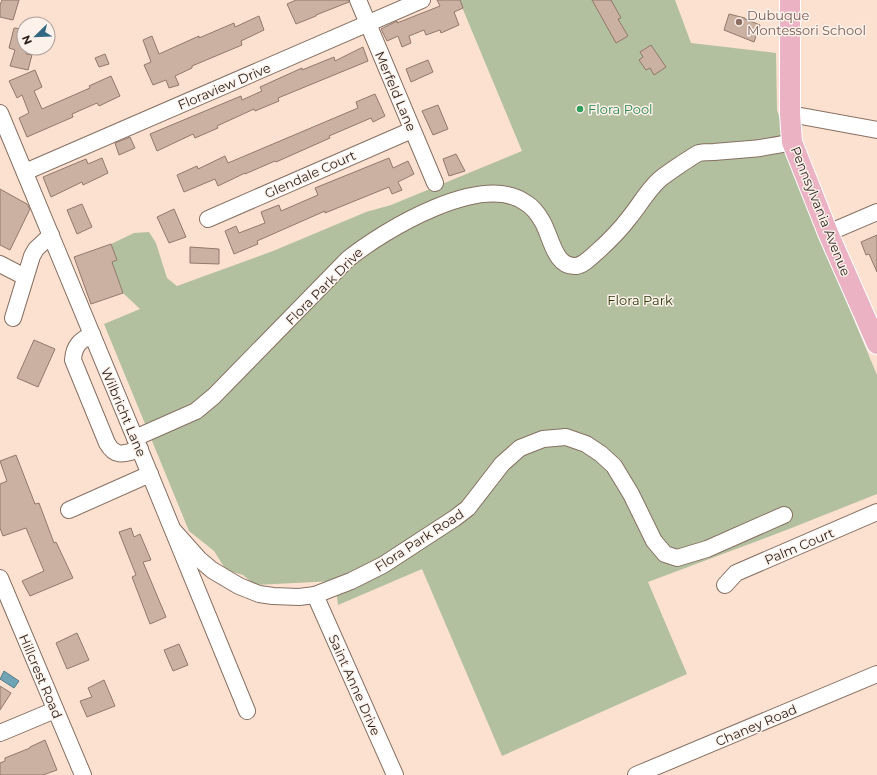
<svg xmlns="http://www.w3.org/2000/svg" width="877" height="775" viewBox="0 0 877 775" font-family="Montserrat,sans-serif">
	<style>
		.green { fill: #b2c09f }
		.water { fill: #6fa4b5; stroke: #597c86 }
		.building { fill: #cbb1a2; stroke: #91796b }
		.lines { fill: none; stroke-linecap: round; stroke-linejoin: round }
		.minor-casing { stroke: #877062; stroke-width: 18 }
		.major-casing { stroke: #fff; stroke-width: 22 }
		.minor { stroke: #fff; stroke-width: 16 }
		.major { stroke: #eab2c2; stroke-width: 20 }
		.education-dot { fill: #8d6e63; stroke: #fdf2eb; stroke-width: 1.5 }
		.leisure-dot { fill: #2e9e5b; stroke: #fdf2eb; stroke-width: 1.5 }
		.labels { text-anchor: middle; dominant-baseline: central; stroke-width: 3; stroke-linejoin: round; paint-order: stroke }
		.education-label { font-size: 13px; fill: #785e54; stroke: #fdf2eb; text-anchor: start }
		.street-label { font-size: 13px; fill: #271e18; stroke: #fdf2eb }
		.leisure-label { font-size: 13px; fill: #27864d; stroke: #fdf2eb; text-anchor: start }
		.park-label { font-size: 13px; fill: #293807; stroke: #fdf2eb }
	</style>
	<rect width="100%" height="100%" fill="#fce1d1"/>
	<polygon class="green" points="459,0 675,0 691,43 776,53 777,110 815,226 877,375 877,494 789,529 648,582 687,674 502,756 422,569 338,605 335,581 255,585 243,575 226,570 214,551 189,531 104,324 140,309 123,293 112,262 117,260 111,244 134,233 149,232 156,243 167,278 177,286 273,251 366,212 391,205 522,151"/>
	<polygon class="water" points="4,671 19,681 14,688 0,679"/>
	<g class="building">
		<polygon points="2,0 19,0 13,20 0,17 0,5"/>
		<polygon points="296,0 349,0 349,2 316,15 316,16 296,24 287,4"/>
		<polygon points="437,0 460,0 463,8 454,12 459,25 441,33 440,30 426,35 424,30 409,36 411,43 402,47 398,36 387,41 381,29 397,21 397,23 440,6"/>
		<polygon points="592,0 611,0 621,18 618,19 628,36 616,43"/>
		<polygon points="729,14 745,18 745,19 760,25 754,42 724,30"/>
		<polygon points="259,16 264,30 241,41 242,45 192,66 192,68 175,76 179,85 169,88 166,80 153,85 144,65 151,62 143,40 152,36 159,54 199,36 199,38 234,23 235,27"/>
		<polygon points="14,28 24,29 24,48 28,48 26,54 32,55 28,70 10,66 15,50 9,48"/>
		<polygon points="651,45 666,67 654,75 650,68 646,70 639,60 643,57 640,52"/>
		<polygon points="363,47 368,61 278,98 279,101 255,111 254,109 217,126 218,128 195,138 193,134 157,151 150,134 241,96 242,100 262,91 260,87 302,68 302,70 334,57 335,61"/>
		<polygon points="105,54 109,64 99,67 95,58"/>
		<polygon points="428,60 433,72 411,82 406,69"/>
		<polygon points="35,70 42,87 34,91 42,109 90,88 89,86 111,76 120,96 99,106 97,103 72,114 73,117 27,137 19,118 29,113 22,95 17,98 9,81"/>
		<polygon points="375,94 385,116 373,122 371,118 329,136 330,138 276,162 275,161 245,174 245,173 218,186 215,179 184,192 177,175 197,166 198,169 225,156 228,163 358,108 356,102"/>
		<polygon points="438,105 448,129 433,135 422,111"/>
		<polygon points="130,137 135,148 119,155 115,143"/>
		<polygon points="456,154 465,171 449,176 443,159"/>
		<polygon points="102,158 108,173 83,185 82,182 51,197 43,177 86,159 88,164"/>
		<polygon points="389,158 393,168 408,161 414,174 398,182 402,190 392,194 389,187 325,213 325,211 257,241 258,244 234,254 225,231 236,226 239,233 265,223 261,212 279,205 281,211 318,195 315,188"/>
		<polygon points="0,189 27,204 30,209 10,250 0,245"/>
		<polygon points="82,204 92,227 77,234 67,210"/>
		<polygon points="174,209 186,237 169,243 157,217"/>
		<polygon points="877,235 877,272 869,254 866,255 861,242"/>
		<polygon points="111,244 117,260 112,262 123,293 91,304 74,257"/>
		<polygon points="190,247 219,249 219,264 190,263"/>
		<polygon points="34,340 55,349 38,387 17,378"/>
		<polygon points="16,455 35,504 39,503 54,543 56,542 73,578 30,596 22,581 44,571 26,528 3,536 0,528 0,484 7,481 0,461"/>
		<polygon points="131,528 134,537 140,534 151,560 143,562 166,617 150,624 132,577 136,575 119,532"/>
		<polygon points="77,633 89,660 67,669 56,643"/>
		<polygon points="179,644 188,665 173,671 164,650"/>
		<polygon points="104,680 115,706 87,717 80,701 92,697 88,688"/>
		<polygon points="0,686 11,693 0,710"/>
		<polygon points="45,740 57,770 43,775 0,775 0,763 5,761 5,758 30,748 30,747"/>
	</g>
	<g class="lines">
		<g class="minor-casing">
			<g id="minor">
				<polyline points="358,0 435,183"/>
				<polyline points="0,113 135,438 247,711"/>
				<polyline points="790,114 877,130"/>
				<polyline points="25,172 422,0"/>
				<polyline points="208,219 412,130"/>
				<polyline points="828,233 877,212"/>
				<polyline points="0,264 25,277"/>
				<polyline points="13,318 32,256 36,249 51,235"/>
				<path d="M 92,334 C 80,341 74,345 73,360 L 107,443 C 116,459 126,453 140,449"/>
				<path d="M 135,438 L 196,411 L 214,396 L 348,259 C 384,230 482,171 526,203 C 533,207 538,214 542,221 C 551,235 554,268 576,266 C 584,265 592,256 598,251 C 609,241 620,230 629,218 C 639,206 647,191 659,180 C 663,176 694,155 699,153 C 703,152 710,152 714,152 C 726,151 738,150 750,149 C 764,148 778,145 792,142"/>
				<polyline points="69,510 150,474"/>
				<polyline points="174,531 199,559 212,570 239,586 259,594 273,596 299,597 315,595 351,581 383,565 455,518 468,508 502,464 520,448 543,439 566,437 586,444 601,454 614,466 631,494 654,541 665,554 677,558 707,549 784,515"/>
				<polyline points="0,578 83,775"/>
				<polyline points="725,585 736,573 877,512"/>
				<polyline points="315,595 395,775"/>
				<polyline points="0,733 55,710"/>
				<polyline points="636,775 877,674"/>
			</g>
		</g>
		<g class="major-casing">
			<polyline id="major" points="790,0 790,114 792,142 828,233 877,344"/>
		</g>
		<use href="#minor" class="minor"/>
		<use href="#major" class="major"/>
	</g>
	<circle class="education-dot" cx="739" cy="22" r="4"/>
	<circle class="leisure-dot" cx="580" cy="109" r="4"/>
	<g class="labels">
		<g class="education-label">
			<text x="747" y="15">Dubuque<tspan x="747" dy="15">Montessori School</tspan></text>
		</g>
		<g class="street-label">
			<text transform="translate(224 86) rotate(-23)">Floraview Drive</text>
			<text transform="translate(396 91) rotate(67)">Merfeld Lane</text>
			<text transform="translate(310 174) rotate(-24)">Glendale Court</text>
			<text transform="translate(821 211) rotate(68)">Pennsylvania Avenue</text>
			<text transform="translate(324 286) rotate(-45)">Flora Park Drive</text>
			<text transform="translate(124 412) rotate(67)">Wilbricht Lane</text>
			<text transform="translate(419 540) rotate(-33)">Flora Park Road</text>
			<text transform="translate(799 546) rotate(-23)">Palm Court</text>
			<text transform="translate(41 676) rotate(67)">Hillcrest Road</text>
			<text transform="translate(355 685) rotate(66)">Saint Anne Drive</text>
			<text transform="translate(756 725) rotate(-23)">Chaney Road</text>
		</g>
		<g class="leisure-label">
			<text x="588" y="109">Flora Pool</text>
		</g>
		<g class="park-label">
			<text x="640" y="300">Flora Park</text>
		</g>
	</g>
	<g transform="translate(36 36) rotate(247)"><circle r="19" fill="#fdf2eb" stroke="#a79d97"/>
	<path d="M0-3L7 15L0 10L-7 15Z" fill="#326883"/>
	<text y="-6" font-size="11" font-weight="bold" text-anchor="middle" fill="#271e18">N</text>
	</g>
</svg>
